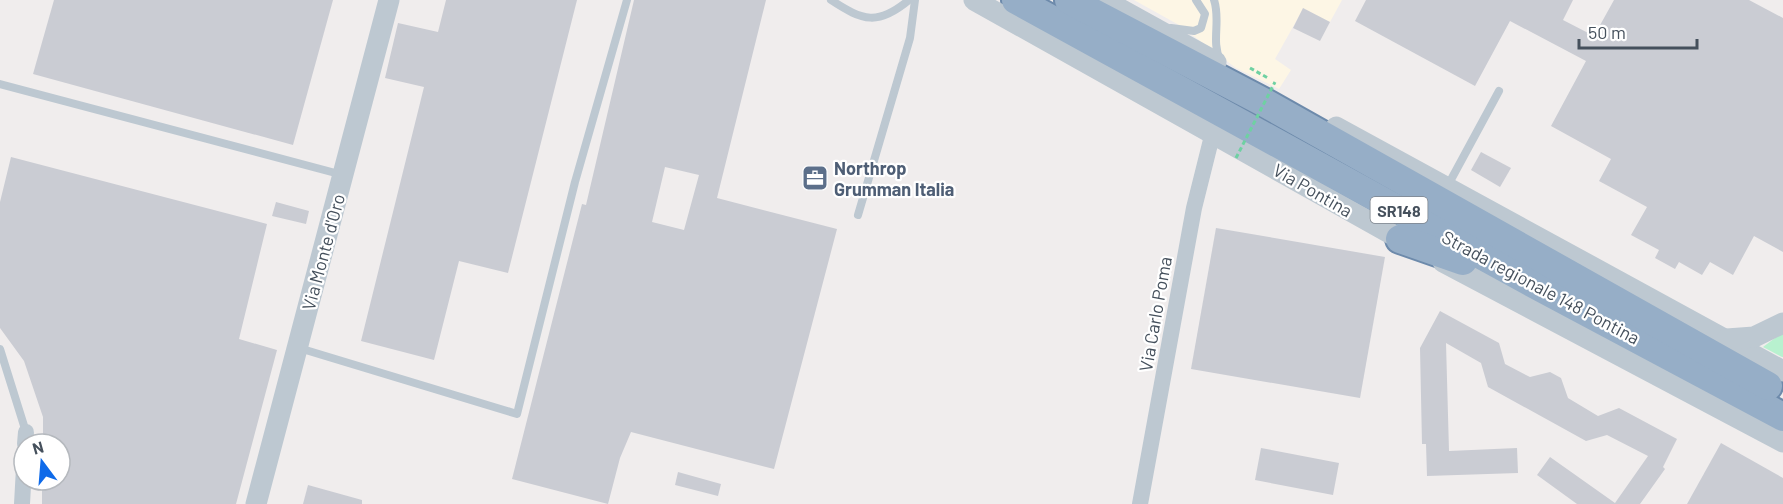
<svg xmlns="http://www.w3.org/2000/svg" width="1783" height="504" viewBox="0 0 1783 504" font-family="Barlow,sans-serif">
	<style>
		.commercial { fill: #fdf6e5 }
		.green { fill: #b8f1cf }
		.building { fill: #caccd3; fill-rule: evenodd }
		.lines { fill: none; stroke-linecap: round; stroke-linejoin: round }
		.trunk-casing { stroke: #6d8aab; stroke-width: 32 }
		.path { stroke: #6ed1a2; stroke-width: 3; stroke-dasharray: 4.5 3; stroke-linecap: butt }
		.service { stroke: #bdc8d1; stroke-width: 8 }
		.minor { stroke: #bdc8d1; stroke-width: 16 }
		.tertiary { stroke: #bdc8d1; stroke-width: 21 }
		.trunk { stroke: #96aec7; stroke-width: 28 }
		.path-bridge { stroke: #6ed1a2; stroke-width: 3; stroke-dasharray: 4.5 3; stroke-linecap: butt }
		.labels { text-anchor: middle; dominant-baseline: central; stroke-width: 4.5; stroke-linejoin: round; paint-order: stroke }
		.shield { fill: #fff; stroke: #7d848d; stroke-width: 1.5 }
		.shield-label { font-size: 16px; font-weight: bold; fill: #45505c }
		.service-label { font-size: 18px; font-weight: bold; fill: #4e5e75; stroke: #fff; text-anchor: start }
		.street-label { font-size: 18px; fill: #45505c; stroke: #fff }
	</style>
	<rect width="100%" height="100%" fill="#f0eded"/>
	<polygon class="commercial" points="1134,0 1342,0 1330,22 1303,9 1275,59 1291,70 1279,89 1236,68 1179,25"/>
	<polygon class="green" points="1783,332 1783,357 1782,357 1763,347"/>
	<g class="building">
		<polygon points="54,0 333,0 293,145 33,74"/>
		<polygon points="446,0 577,0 508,273 459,261 434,360 361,341 424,87 385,78 398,23 438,32"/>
		<path d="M 634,0 L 766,0 L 717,198 L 837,229 L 774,469 L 631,432 L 620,458 L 608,504 L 512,479 L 582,204 L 586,205 ZM 665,167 L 699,175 L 684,230 L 652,222 Z"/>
		<polygon points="1366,0 1573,0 1563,20 1594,36 1614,0 1749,0 1783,18 1783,252 1754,236 1733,275 1710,262 1702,275 1679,262 1675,269 1655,258 1659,250 1631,235 1647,207 1599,181 1611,159 1551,126 1586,61 1510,21 1475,86 1355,21"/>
		<polygon points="1303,8 1330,22 1320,41 1293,28"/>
		<polygon points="1481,152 1511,168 1500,187 1471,170"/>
		<polygon points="11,157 267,224 239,339 277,350 236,504 42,504 42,480 60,480 60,444 43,444 43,417 24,361 0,328 0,202"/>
		<polygon points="276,202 309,211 306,224 272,216"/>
		<polygon points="1216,228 1385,257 1360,398 1191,369"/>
		<polygon points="1440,311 1499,343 1505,364 1530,377 1550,372 1561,378 1568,398 1598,416 1619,408 1677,439 1663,467 1665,469 1640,504 1577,504 1537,475 1550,457 1615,503 1648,456 1607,435 1586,441 1488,387 1481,363 1446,343 1449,451 1517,448 1518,473 1427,476 1426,444 1422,444 1420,348"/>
		<polygon points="1721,443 1783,478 1783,504 1687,504"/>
		<polygon points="1261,448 1339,463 1333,495 1255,480"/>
		<polygon points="678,472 721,484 718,496 675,485"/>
		<polygon points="308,485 362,500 362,504 303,504"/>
	</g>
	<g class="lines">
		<g class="trunk-casing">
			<g id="trunk">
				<polyline points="1016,0 1541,288 1783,417"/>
				<polyline points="1069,0 1265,103 1768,386"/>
				<polyline points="1400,239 1463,261"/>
			</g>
		</g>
		<polyline class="path" points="1250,68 1268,78"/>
		<g class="service">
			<path d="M 831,0 C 863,21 878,26 909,0"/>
			<path d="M 1214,0 C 1221,20 1211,41 1220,60"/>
			<polyline points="1171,28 1194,31 1201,28 1205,14 1196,0"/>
			<polyline points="0,84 343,175"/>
			<polyline points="1447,187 1499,91"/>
			<polyline points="858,215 910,38 915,0"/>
			<polyline points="299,348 517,414 575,182 627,0"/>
			<polyline points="0,349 26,432"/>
		</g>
		<g class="minor">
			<polyline points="25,444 26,432"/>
			<polyline points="22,504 24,468"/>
			<polyline points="1140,504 1194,208 1213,132"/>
		</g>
		<g class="tertiary">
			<polyline points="974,0 1413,246"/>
			<polyline points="1104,0 1216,62"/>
			<polyline points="1336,127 1783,371"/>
			<polyline points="1443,262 1783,442"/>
			<polyline points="1727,339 1754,337 1783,323"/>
			<polyline points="256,504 389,0"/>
		</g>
		<use href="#trunk" class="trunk"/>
		<polyline class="path-bridge" points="1236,158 1275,82"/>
	</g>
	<defs>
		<g id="office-square" transform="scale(1.35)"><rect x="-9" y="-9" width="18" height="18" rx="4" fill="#5c6f8a" stroke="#fff"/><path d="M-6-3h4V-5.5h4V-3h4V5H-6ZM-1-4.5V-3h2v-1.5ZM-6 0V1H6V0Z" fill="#fff"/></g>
	</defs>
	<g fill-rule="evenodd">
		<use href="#office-square" x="815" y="178"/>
	</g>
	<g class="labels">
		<rect class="shield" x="1370.5" y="197" width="57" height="26" rx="4.5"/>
		<g class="shield-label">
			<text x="1399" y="210">SR148</text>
		</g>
		<g class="service-label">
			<text x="834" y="168">Northrop<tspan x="834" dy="21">Grumman Italia</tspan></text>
		</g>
		<g class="street-label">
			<text transform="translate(1313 190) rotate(30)">Via Pontina</text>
			<text transform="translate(323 252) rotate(-75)">Via Monte d'Oro</text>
			<text transform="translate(1541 287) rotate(28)">Strada regionale 148 Pontina</text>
			<text transform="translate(1155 314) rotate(-80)">Via Carlo Poma</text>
		</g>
	</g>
	<g transform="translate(42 462) rotate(344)"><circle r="28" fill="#ffffff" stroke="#b5b9be" stroke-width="1.5"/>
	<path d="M0-4.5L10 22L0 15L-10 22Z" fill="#0e6ae9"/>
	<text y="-9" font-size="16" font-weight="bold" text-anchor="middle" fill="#45505c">N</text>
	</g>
	<path d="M1579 39v9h118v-9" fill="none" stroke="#45505c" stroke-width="3"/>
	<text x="1588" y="39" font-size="18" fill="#45505c" stroke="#ffffff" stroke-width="4.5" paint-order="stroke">50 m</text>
</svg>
